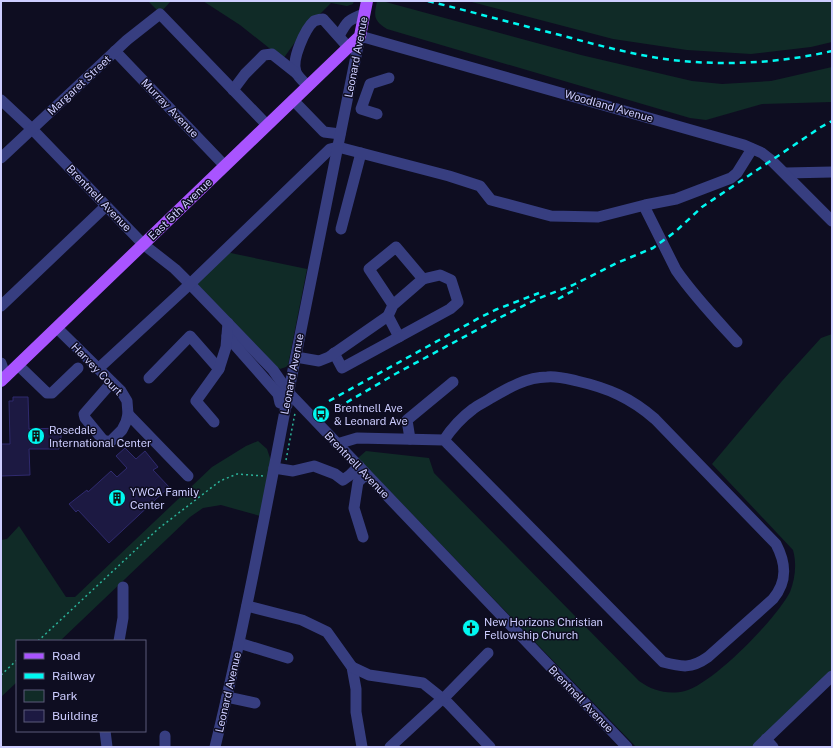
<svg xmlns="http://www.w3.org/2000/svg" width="833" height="748" viewBox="0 0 833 748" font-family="'Public Sans',sans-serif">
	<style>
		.green { fill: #102b27 }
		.building { fill: #1c1942; stroke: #2f2a6e }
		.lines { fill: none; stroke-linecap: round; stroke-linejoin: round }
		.path { stroke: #2cb39a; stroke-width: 1.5; stroke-dasharray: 2 3; stroke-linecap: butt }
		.minor { stroke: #373e80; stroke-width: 11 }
		.major { stroke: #a954ff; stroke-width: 12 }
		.rail { stroke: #00f8f1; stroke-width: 2.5; stroke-dasharray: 6 5; stroke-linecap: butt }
		.labels { text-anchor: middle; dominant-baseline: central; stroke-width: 3; stroke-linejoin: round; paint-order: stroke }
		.street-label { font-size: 11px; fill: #cdcdff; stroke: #0e0d21 }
		.poi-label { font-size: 11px; fill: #cdcdff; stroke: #0e0d21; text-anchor: start }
	</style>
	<rect width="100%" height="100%" fill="#0e0d21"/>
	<g class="green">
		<polygon points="148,1 171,1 160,13"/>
		<polygon points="203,1 354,1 353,4 347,6 331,3 303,31 283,59 240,25"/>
		<path d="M 377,1 L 382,1 L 581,55 L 692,81 L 722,84 L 771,81 L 832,67 L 832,102 L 762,104 L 706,120 L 690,118 L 387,29 C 373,20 374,16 377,1 Z"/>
		<polygon points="468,1 832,1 832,42 811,47 751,54 687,50 613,39"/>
		<polygon points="226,252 307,269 288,365 286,367 280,369 274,365 196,283"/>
		<path d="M 832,334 L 832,672 L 753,747 L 636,747 L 358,458 L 366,451 L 429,458 L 434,473 L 639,681 C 653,691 668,695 685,691 C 713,684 777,618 790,592 C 795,579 797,564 793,550 L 712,464 L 782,381 L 821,338 Z"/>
		<polygon points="258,441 267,449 271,461 260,516 221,505 203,508 190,517 60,641 17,641 17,682 1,697 1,540 7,539 19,526 66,597 75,597 212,467 246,446"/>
	</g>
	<g class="building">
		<polygon points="13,397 28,397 29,429 61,428 61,445 59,445 59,449 29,449 30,475 1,476 1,444 10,444 9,401 13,401"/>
		<polygon points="125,448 136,459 145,451 158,467 153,470 169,487 109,543 78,510 76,512 69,504 87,490 88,492 111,471 117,477 127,468 116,456"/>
	</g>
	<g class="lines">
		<g class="path">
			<polyline points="286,460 295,413"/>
			<polyline points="38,641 158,529 220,481 237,474 264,476"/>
			<polyline points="1,675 17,660"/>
		</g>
		<g class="minor">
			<path d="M 339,36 C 347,21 348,20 364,14"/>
			<polyline points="115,51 225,166"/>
			<path d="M 308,86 C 304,82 298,77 296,72 C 291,60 305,29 314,21 C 317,20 320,19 323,19 L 348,47"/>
			<polyline points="233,90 245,74 264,55 272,54 296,73"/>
			<polyline points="1,100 32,129 143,244 175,269 188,282 273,370 289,393 627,747"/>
			<polyline points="293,100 324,132 340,134"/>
			<polyline points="377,114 361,109 370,84 389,78"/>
			<polyline points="1,158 127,40 160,14 267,125"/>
			<polyline points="786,173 832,172"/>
			<path d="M 644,206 L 676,270 C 694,296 716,319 737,342"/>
			<polyline points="341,229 361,153"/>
			<polyline points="1,306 106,206"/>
			<polyline points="388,316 399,337"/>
			<polyline points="57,328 121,391 127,401 128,414 126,422 122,430 110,442 103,440 85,418 84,414 112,382"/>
			<polyline points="227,336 278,394 280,403 287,405"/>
			<polyline points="334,353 342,368 450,309 458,302 451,280 440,275 423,279"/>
			<polyline points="296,357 319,361 329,357 388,316 393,305 423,279 396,247 369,269 393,305"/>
			<polyline points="1,363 6,377"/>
			<polyline points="18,365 47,393 52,393 78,368"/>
			<polyline points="99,368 190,284 330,149 338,147 449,176 480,186 491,200 551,216 598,217 645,205 676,199 731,178 737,173 752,149"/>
			<polyline points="149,378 190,336 219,369"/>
			<polyline points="128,414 188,476"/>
			<polyline points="214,422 196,401 219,369 226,347 228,323"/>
			<polyline points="410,439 407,420 453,382"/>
			<path d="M 337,444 L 357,438 L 444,440 L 663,662 C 682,667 691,669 708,657 L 773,599 C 788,581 786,563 776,544 L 655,419 C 631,398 608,388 577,381 C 568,379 557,376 547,377 C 527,377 508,388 491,398 C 485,402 478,405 473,409 C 461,418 452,428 444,440"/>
			<polyline points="274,468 293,471 314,466 335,474 343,480 350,475 359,466"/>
			<polyline points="363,537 354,508 358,482 366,474"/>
			<polyline points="247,606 302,620 327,632 352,667 356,689 356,712 362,747"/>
			<polyline points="119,641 123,618 123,587"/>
			<polyline points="239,643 288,658"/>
			<polyline points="352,667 369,675 423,683 448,703 490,747"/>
			<polyline points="227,697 255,703"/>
			<polyline points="443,699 488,653"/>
			<polyline points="105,731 107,747"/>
			<polyline points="766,739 773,747"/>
			<polyline points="165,747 165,736"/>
			<path d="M 215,747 C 244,629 266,509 289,390 C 312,272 336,154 360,36 L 744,145 L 762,153 L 771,160 L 832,221"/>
			<polyline points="390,747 442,699"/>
			<polyline points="758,747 832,676"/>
		</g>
		<polyline class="major" points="1,381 360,36 367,1"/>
		<g class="rail">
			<path d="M 428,1 C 472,12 516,24 560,35 C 597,45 634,55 672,60 C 726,66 780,63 832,51"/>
			<polyline points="558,299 578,288"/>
			<polyline points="329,401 479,318 495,310 539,293"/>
			<polyline points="337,408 397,373 501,317 537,299 573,285 617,263 653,248 675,232 702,207 821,127 832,121"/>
		</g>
	</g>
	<defs>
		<g id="bus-disc" transform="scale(0.9)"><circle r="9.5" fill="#00f8f1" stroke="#0e0d21"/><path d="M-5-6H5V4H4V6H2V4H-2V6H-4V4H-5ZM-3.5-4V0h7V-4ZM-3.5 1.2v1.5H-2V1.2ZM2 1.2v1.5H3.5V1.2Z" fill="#111"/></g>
		<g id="building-disc" transform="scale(0.9)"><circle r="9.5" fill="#00f8f1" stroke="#0e0d21"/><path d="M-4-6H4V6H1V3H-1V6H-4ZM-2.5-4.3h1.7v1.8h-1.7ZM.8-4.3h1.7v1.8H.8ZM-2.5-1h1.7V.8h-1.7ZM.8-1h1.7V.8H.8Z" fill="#111"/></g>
		<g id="church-disc" transform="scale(0.9)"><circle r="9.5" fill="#00f8f1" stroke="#0e0d21"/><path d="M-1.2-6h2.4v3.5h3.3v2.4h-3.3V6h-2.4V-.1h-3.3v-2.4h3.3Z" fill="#111"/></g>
	</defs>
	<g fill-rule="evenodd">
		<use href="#bus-disc" x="321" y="414"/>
		<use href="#building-disc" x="36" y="436"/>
		<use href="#building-disc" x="117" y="498"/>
		<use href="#church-disc" x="471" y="628"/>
	</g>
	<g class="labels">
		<g class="street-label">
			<text transform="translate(356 57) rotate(-79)">Leonard Avenue</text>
			<text transform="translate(79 85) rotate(-43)">Margaret Street</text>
			<text transform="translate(609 106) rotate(16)">Woodland Avenue</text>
			<text transform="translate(170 108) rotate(46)">Murray Avenue</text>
			<text transform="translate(99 198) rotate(46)">Brentnell Avenue</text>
			<text transform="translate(180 209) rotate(-44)">East 5th Avenue</text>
			<text transform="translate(97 369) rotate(46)">Harvey Court</text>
			<text transform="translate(292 374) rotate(-79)">Leonard Avenue</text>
			<text transform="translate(357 465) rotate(46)">Brentnell Avenue</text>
			<text transform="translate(228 692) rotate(-77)">Leonard Avenue</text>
			<text transform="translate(581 699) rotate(46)">Brentnell Avenue</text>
		</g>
		<g class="poi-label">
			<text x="334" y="408">Brentnell Ave<tspan x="334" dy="13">&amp; Leonard Ave</tspan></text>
			<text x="49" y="430">Rosedale<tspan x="49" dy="13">International Center</tspan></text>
			<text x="130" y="492">YWCA Family<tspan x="130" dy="13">Center</tspan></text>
			<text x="484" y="622">New Horizons Christian<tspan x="484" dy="13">Fellowship Church</tspan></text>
		</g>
	</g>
	<rect width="833" height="748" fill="none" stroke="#cdcdff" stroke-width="4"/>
	<rect x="16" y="640" width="130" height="92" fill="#0e0d21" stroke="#5a5a7a"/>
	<rect x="24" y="653" width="20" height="6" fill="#a954ff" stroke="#5a5a7a"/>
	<text x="52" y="660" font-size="12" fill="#cdcdff">Road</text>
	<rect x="24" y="673" width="20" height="6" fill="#00f8f1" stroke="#5a5a7a"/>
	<text x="52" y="680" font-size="12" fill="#cdcdff">Railway</text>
	<rect x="24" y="690" width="20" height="12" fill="#102b27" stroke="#5a5a7a"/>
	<text x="52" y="700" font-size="12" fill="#cdcdff">Park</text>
	<rect x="24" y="710" width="20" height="12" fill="#1c1942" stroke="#5a5a7a"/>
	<text x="52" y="720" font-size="12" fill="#cdcdff">Building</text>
</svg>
